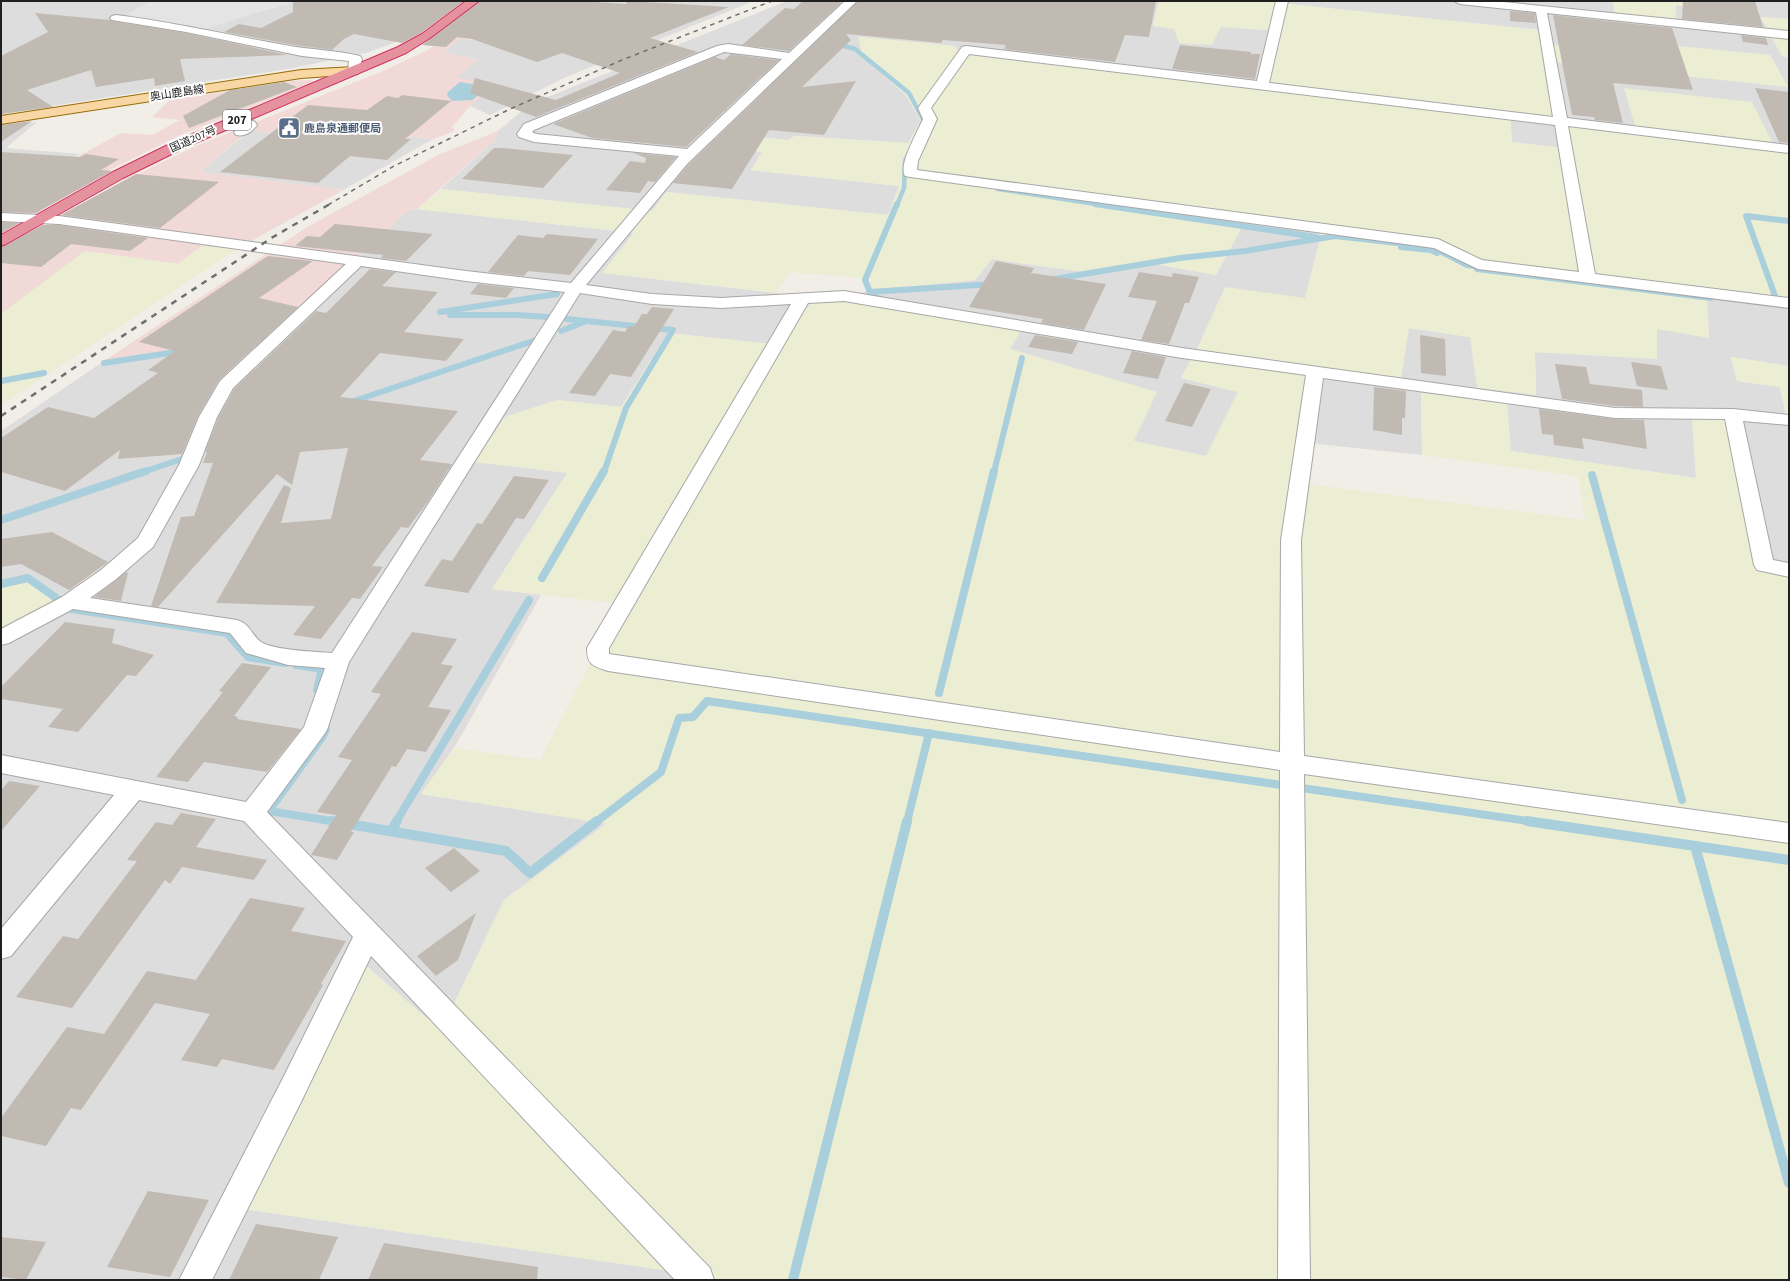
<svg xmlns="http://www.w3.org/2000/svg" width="1790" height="1281" viewBox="0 0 1790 1281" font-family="'Source Sans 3','Noto Sans JP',sans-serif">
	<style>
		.residential { fill: #dedddd }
		.commercial { fill: #f0d9d7 }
		.farmland { fill: #ebeed3 }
		.parking { fill: #e4e4e4 }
		.water { fill: #a9cfdc }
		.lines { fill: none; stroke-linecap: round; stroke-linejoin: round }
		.stream-far3 { stroke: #a9cfdc; stroke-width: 4.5 }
		.stream-far2 { stroke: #a9cfdc; stroke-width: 6 }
		.stream-far1 { stroke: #a9cfdc; stroke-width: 8 }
		.stream { stroke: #a9cfdc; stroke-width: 10 }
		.building { fill: #c1bab3 }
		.minor-casing { stroke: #a7a7a7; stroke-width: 2 }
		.major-casing { stroke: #976c06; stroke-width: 2 }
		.highway-casing { stroke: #d52d60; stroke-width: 2 }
		.minor { fill: #fff; fill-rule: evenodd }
		.major { fill: #f9d7a4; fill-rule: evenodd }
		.highway { fill: #e4929e; fill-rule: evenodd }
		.rail-far1 { stroke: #6e6e6e; stroke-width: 1.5; stroke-dasharray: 4.5 4.5; stroke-linecap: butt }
		.rail { stroke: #6e6e6e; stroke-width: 2.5; stroke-dasharray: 6 6; stroke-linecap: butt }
		.labels { text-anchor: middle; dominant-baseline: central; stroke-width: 4; stroke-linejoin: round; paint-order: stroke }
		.far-street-label { font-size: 11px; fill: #202020; stroke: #fff }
		.far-service-label { font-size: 11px; font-weight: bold; fill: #4e5e75; stroke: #fff; text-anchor: start }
		.shield { fill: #fff; stroke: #636363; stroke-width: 1 }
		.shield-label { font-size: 12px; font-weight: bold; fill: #202020 }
	</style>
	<rect width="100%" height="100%" fill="#f0eee7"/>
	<g class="residential">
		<polygon points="1,1 151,1 123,17 146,19 255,13 296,1 423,28 394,43 366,53 293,68 1,114"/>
		<polygon points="546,1 754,1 564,78 490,115 470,106 495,85 456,77 478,60 442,52 461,39 496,41"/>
		<polygon points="787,1 1159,1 1153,26 1221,26 1280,31 1265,88 958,50 955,46 859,37 863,58 905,94 921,121 908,143 795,136 788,140 729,134 718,145 762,152 751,170 900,186 888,215 667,192 652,211 441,189 496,139 498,131 530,104"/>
		<polygon points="1285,1 1613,1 1615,16 1676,21 1675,5 1759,14 1753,1 1789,1 1789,19 1761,17 1782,56 1789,57 1789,152 1625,88 1638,133 1570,149 1512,142 1510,114 1544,61 1787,86 1770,55 1628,53 1543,44 1539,30 1288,4"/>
		<polygon points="37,122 6,148 80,154 5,196 1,195 1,127"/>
		<polygon points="322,128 433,139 343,190 200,172 250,131 310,136"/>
		<polygon points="417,209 634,233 602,273 776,293 811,302 780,345 668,333 621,407 557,400 505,417 475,462 568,472 492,589 541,595 454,748 421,794 607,823 504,900 441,1031 363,963 244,1209 712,1277 714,1280 1,1280 1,631 27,582 1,587 1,431 104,361 273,337 408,210"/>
		<polygon points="1245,221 1322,231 1305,299 1196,351 1181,378 1238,392 1206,456 1133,441 1156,392 1009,349 1021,330 843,300 869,290 975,280 992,259 1091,273 1149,263 1216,275"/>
		<polygon points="1706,294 1789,304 1789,366 1731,357 1737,381 1780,387 1786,416 1789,416 1789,573 1755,566 1727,416 1692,417 1696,478 1511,451 1507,404 1421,393 1422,455 1298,442 1313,366 1409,328 1470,337 1536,395 1535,352 1657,359 1657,329"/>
	</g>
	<g class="commercial">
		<polygon points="463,26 496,41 461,39 442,52 478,60 457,77 496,85 470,106 452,127 455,131 433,139 322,128 310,136 249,131 200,172 343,190 237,249 202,246 178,264 85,251 1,314 1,250 142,172 196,146 383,71 428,50"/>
		<polygon points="311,80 314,82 178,136 104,173 1,234 1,195 5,196 121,133 152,135 180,120 152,117 170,100 293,81"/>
		<polygon points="498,131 496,139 417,209 408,210 273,337 104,361 304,229 438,155"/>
	</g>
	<g class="farmland">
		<polygon points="1159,1 1285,1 1288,4 1540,30 1544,44 1628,53 1627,41 1770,55 1788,87 1544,61 1557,120 1510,115 1512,142 1570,149 1567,124 1637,133 1624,88 1752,102 1776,150 1789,152 1789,304 1707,294 1709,338 1657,329 1657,359 1535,352 1536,395 1477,388 1470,337 1409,328 1401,380 1313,366 1292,482 1585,520 1578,476 1422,455 1421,393 1507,404 1511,451 1696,478 1692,417 1727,416 1755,566 1789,573 1789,1280 714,1280 711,1277 244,1209 362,963 441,1030 504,900 607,824 421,794 454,748 540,760 621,604 492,589 567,473 474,462 505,417 557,400 621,407 668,333 780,345 811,302 843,300 1021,330 1010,349 1157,392 1134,441 1206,456 1238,392 1181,378 1196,351 1225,287 1305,298 1322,231 1245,221 1216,275 1149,263 1091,273 992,259 975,280 869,290 872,279 790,272 776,293 602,273 634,233 417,209 441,189 652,211 666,192 888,215 899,186 751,170 762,152 717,144 728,134 788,140 795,136 908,143 921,121 905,94 863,58 858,37 955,46 958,50 1265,87 1280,31 1221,27 1212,45 1179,43 1174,29 1153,26"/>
		<polygon points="1613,1 1753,1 1760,14 1676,5 1676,21 1615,16"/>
		<polygon points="1761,17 1789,19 1789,57 1782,56"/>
		<polygon points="202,246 237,249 1,405 1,314 85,251 178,264"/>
		<polygon points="1731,357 1789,366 1789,416 1786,416 1780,387 1737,381"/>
		<polygon points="27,582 57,602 1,631 1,587"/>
	</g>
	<polygon class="parking" points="151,1 296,1 255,13 203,30 146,19 123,17"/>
	<polygon class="water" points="460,82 489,87 472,100 452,101 447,95 448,92"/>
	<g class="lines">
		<g class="stream-far3">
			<polyline points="834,43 855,49 909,93 924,121 921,127"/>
			<polyline points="998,189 1102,205"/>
			<polyline points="897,205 904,188 905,161 910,151"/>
		</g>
		<g class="stream-far2">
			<polyline points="1095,204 1316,237"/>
			<polyline points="1401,247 1431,250 1437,253"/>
			<polyline points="1432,247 1467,265 1482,267"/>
			<polyline points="1477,269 1711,298"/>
			<polyline points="1054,279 1180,258 1245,251 1335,236 1407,244"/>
			<polyline points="870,292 993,284"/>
			<polyline points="881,299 872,297 865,280 897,204"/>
			<polyline points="1775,304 1778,304 1746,216 1789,221"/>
			<polyline points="440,312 557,294"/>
			<polyline points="450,315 517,315 548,317"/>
			<polyline points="567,319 673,330 626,408 604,472"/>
			<polyline points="561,331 584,322"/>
			<polyline points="104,363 183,351"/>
			<polyline points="1,381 44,373"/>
			<polyline points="351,402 533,341"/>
			<polyline points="143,472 182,459"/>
			<polyline points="994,472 1022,358"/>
		</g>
		<g class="stream-far1">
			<polyline points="1592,475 1682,800"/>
			<polyline points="1,520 146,471"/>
			<polyline points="542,578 604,471"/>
			<polyline points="1,584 28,578 59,600"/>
			<polyline points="72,609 227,633 248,657 285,663"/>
			<polyline points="296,665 322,669 317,690"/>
			<polyline points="939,693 994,471"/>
			<polyline points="326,729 323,736 269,811 337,822"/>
			<polyline points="396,822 529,600"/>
			<polyline points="596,822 661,772 679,718 693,717 707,701 1534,822"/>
			<polyline points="907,822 929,733"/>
		</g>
		<g class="stream">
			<polyline points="331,821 506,851 530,873 597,821"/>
			<polyline points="1527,821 1789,860"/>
			<polyline points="391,831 397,821"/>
			<polyline points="1695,846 1789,1183"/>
			<polyline points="793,1280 907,821"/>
		</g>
	</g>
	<g class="building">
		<polygon points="293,1 464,1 421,33 402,43 354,34 344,39 332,50 295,45 224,32 239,24 261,28 293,12"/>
		<polygon points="480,1 577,1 626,4 628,1 729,7 650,38 698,52 536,117 470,93 475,78 556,100 620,73 562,53 537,62 472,39 457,37 446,47 422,45"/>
		<polygon points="803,1 843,1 789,51 742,45 785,8 794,9"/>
		<polygon points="858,1 1156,1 1149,37 1125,35 1115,62 1004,49 1006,45 943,40 941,43 846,34 851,40 802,87 856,81 824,135 769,130 732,189 673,183 688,165"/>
		<polygon points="1683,1 1755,1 1763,27 1682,19"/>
		<polygon points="1510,11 1535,13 1536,23 1510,21"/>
		<polygon points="35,13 110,20 112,21 186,33 288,55 180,59 185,81 155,86 154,78 96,87 91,70 27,90 53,107 1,114 1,56 48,32"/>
		<polygon points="1553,15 1672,28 1693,90 1613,83 1623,123 1595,120 1594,117 1572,115"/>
		<polygon points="1741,35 1766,38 1768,45 1743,42"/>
		<polygon points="1180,45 1251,52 1251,54 1260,54 1255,79 1172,69"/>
		<polygon points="731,54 779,60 686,147 592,138 553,124 715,57 724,60"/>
		<polygon points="284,82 297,87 189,128 183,116 230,90"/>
		<polygon points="1755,88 1789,92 1789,143 1779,142"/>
		<polygon points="402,95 451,101 405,139 411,139 387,160 350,156 318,183 220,172 308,105 367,110 387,96 398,98"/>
		<polygon points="32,121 1,142 1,125"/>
		<polygon points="494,148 502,148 573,155 543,188 462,179"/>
		<polygon points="1,152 80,157 86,154 119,159 101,170 112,171 36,213 1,212"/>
		<polygon points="633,153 676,157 655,182 648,181 640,193 606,190 630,161 645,163 646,158"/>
		<polygon points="136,174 219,182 160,228 61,215"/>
		<polygon points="1,222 19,223 1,233"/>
		<polygon points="335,224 433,234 406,261 381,258 383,255 295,246 307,236 320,237"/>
		<polygon points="43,225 59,225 148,238 130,251 71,244 41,267 1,263 1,247"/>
		<polygon points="547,234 598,239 570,275 528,271 524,276 488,272 518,235 543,238"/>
		<polygon points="268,256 313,261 259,298 298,307 219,380 198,416 182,454 118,459 120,450 65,491 1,472 1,438 48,407 94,418 158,373 148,370 175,351 139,342"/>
		<polygon points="996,261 1034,268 1031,273 1106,284 1084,330 1041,323 1043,319 969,307"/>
		<polygon points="370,269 396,272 382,286 438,292 404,332 464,339 446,361 380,353 340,397 458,411 420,460 452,464 429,500 408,528 401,527 372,566 383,567 360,599 352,598 321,639 293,635 315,606 216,603 284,485 291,488 281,523 331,519 348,448 300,452 292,485 277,474 158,607 151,606 181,517 194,516 213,463 203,463 207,452 205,452 218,418 234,389 316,311 326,313"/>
		<polygon points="1139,272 1172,277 1173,273 1199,277 1189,303 1185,303 1169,344 1141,340 1157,301 1128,297"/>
		<polygon points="478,284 514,288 506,298 470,294"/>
		<polygon points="652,307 674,309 631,377 610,374 595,396 569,393 613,330 625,332 628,326 634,327 642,314 647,314"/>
		<polygon points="1035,335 1078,342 1072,354 1028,347"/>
		<polygon points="1420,335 1445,339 1446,376 1421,373"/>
		<polygon points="1132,351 1166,357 1158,379 1123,373"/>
		<polygon points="1631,362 1661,366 1668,390 1637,386"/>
		<polygon points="1555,364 1586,367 1590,384 1642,390 1643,407 1615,406 1562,399"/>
		<polygon points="1184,383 1211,389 1192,427 1165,421"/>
		<polygon points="1374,387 1406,391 1405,418 1402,418 1402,435 1373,430"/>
		<polygon points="1539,409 1615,419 1644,420 1647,449 1582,438 1584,449 1554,445 1553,435 1542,434"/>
		<polygon points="514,476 549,480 524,519 516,518 468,593 424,586 442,559 452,561 477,523 482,524"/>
		<polygon points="52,532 108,562 69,590 21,564 1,567 1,539"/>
		<polygon points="126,572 128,573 121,601 94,597"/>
		<polygon points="65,622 115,629 112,643 154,655 136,676 127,675 78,732 48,727 63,709 1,699 1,687"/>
		<polygon points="412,632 457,639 441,664 453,666 428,707 451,710 426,752 407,749 396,767 392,766 351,832 354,832 337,860 311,855 336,815 317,812 352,760 338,757 381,694 371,692"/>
		<polygon points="242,663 271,667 234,716 238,717 237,719 301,729 267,772 204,762 188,782 156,777 223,692 219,691"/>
		<polygon points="9,781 40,786 1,831 1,790"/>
		<polygon points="181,813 216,819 196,847 267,860 254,880 182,867 170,884 165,880 72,1008 16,997 63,936 78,939 137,861 127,860 156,822 172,825"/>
		<polygon points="454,848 480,871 451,892 425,868"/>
		<polygon points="250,898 305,908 291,931 346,941 321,984 323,985 274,1070 222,1059 217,1067 181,1060 210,1014 155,1003 81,1110 71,1108 46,1146 1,1136 1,1118 67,1027 104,1034 147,971 196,980"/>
		<polygon points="476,913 458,960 436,976 417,956"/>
		<polygon points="148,1191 209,1200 170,1277 107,1267"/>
		<polygon points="256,1224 338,1237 319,1280 229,1280"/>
		<polygon points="1,1237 46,1242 26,1280 1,1277"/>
		<polygon points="384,1243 538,1267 537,1280 368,1280"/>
	</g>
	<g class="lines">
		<g class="minor-casing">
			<g id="minor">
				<path d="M 845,1 L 857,1 L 687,164 L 586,285 L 652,294 L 721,298 L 844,291 L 1182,348 L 1615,408 L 1733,409 L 1789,415 L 1789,425 L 1743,421 L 1773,560 L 1789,563 L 1789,577 L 1757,570 L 1754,565 L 1725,419 L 1615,418 L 1323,378 L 1301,540 L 1304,756 L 1789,823 L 1789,843 L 1304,774 L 1310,1280 L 1278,1280 L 1280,770 L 608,671 C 593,666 587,665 587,648 L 791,304 L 721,308 L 652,304 L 580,293 L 349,662 L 327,730 L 323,736 L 267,812 L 710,1268 L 714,1280 L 675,1280 L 371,956 L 302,1100 L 212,1280 L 179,1280 L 282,1080 L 353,937 L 244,821 L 139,800 L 11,956 L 1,959 L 1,929 L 114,795 L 1,773 L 1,755 L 246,802 L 304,727 L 325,668 L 288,665 L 246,653 L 230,633 L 73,609 L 9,643 L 1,645 L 1,629 L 62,597 L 101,570 L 138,538 L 179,465 L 199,417 L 220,381 L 346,264 L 59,224 L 1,221 L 1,213 L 59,216 L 466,271 L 571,283 L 679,156 L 534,142 L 519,137 L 517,134 L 524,124 L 717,46 L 728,44 L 789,53 ZM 724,52 L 782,59 L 687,149 L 536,134 L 532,132 L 534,130 ZM 361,266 L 466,281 L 565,292 L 332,653 C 317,652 273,650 261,642 C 251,635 251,624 237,620 L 90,598 L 115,580 L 153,547 L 199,465 L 217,417 L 233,388 ZM 844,301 L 1182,358 L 1306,375 L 1281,540 L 1280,752 L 609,654 L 609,648 L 808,303 Z"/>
				<path d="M 1276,1 L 1288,1 L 1269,83 L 1553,117 L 1536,12 L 1460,4 L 1454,1 L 1493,1 L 1789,31 L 1789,39 L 1547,13 L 1567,118 L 1789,145 L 1789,153 L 1568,126 L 1595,274 L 1789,298 L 1789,308 L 1478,269 L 1434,248 L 910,177 L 905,176 C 898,165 918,131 923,119 L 918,108 L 962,47 L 966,46 L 1257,81 ZM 969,54 L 1555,125 L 1579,272 L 1482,260 L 1438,239 L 917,170 L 918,161 L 937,119 L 931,108 Z"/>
				<path d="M 116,15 C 173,22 228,35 285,45 C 310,50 336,50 360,56 L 362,59 L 358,74 L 350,74 L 348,71 L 349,61 L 302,56 L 186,32 L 112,20 L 110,18 L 112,16 Z"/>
				<path d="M 239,115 L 255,122 L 257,125 C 252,132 245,137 236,135 L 234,132 L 241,125 L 232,119 L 234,116 Z"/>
			</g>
		</g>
		<g class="major-casing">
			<polygon id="major" points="354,67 358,68 360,71 358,74 301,78 1,124 1,116 301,70"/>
		</g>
		<g class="highway-casing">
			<polygon id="highway" points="466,1 479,1 430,38 406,53 186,147 123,178 6,244 1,246 1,235 113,172 176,141 398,47 422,34"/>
		</g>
		<use href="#minor" class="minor"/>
		<use href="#major" class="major"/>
		<use href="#highway" class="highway"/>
		<polyline class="rail-far1" points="328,205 394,166 510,109 622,60 772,1"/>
		<polyline class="rail" points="1,416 273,237 330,204"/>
	</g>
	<defs>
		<g id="civic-square" transform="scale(1.15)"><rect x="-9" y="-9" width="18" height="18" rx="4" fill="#5c6f8a" stroke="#fff"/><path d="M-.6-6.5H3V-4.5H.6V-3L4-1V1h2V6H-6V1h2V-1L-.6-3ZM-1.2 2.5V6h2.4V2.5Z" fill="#fff"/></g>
	</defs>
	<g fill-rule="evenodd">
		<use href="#civic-square" x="289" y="128"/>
	</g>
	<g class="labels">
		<g class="far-street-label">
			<text transform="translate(177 93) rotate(-9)">奥山鹿島線</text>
			<text transform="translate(193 139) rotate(-24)">国道207号</text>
		</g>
		<g class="far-service-label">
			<text x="304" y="128">鹿島泉通郵便局</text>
		</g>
		<rect class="shield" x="223" y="110" width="28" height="20" rx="3"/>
		<g class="shield-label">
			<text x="237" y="120">207</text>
		</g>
	</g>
	<rect width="1790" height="1281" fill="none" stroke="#202020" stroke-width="4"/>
</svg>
